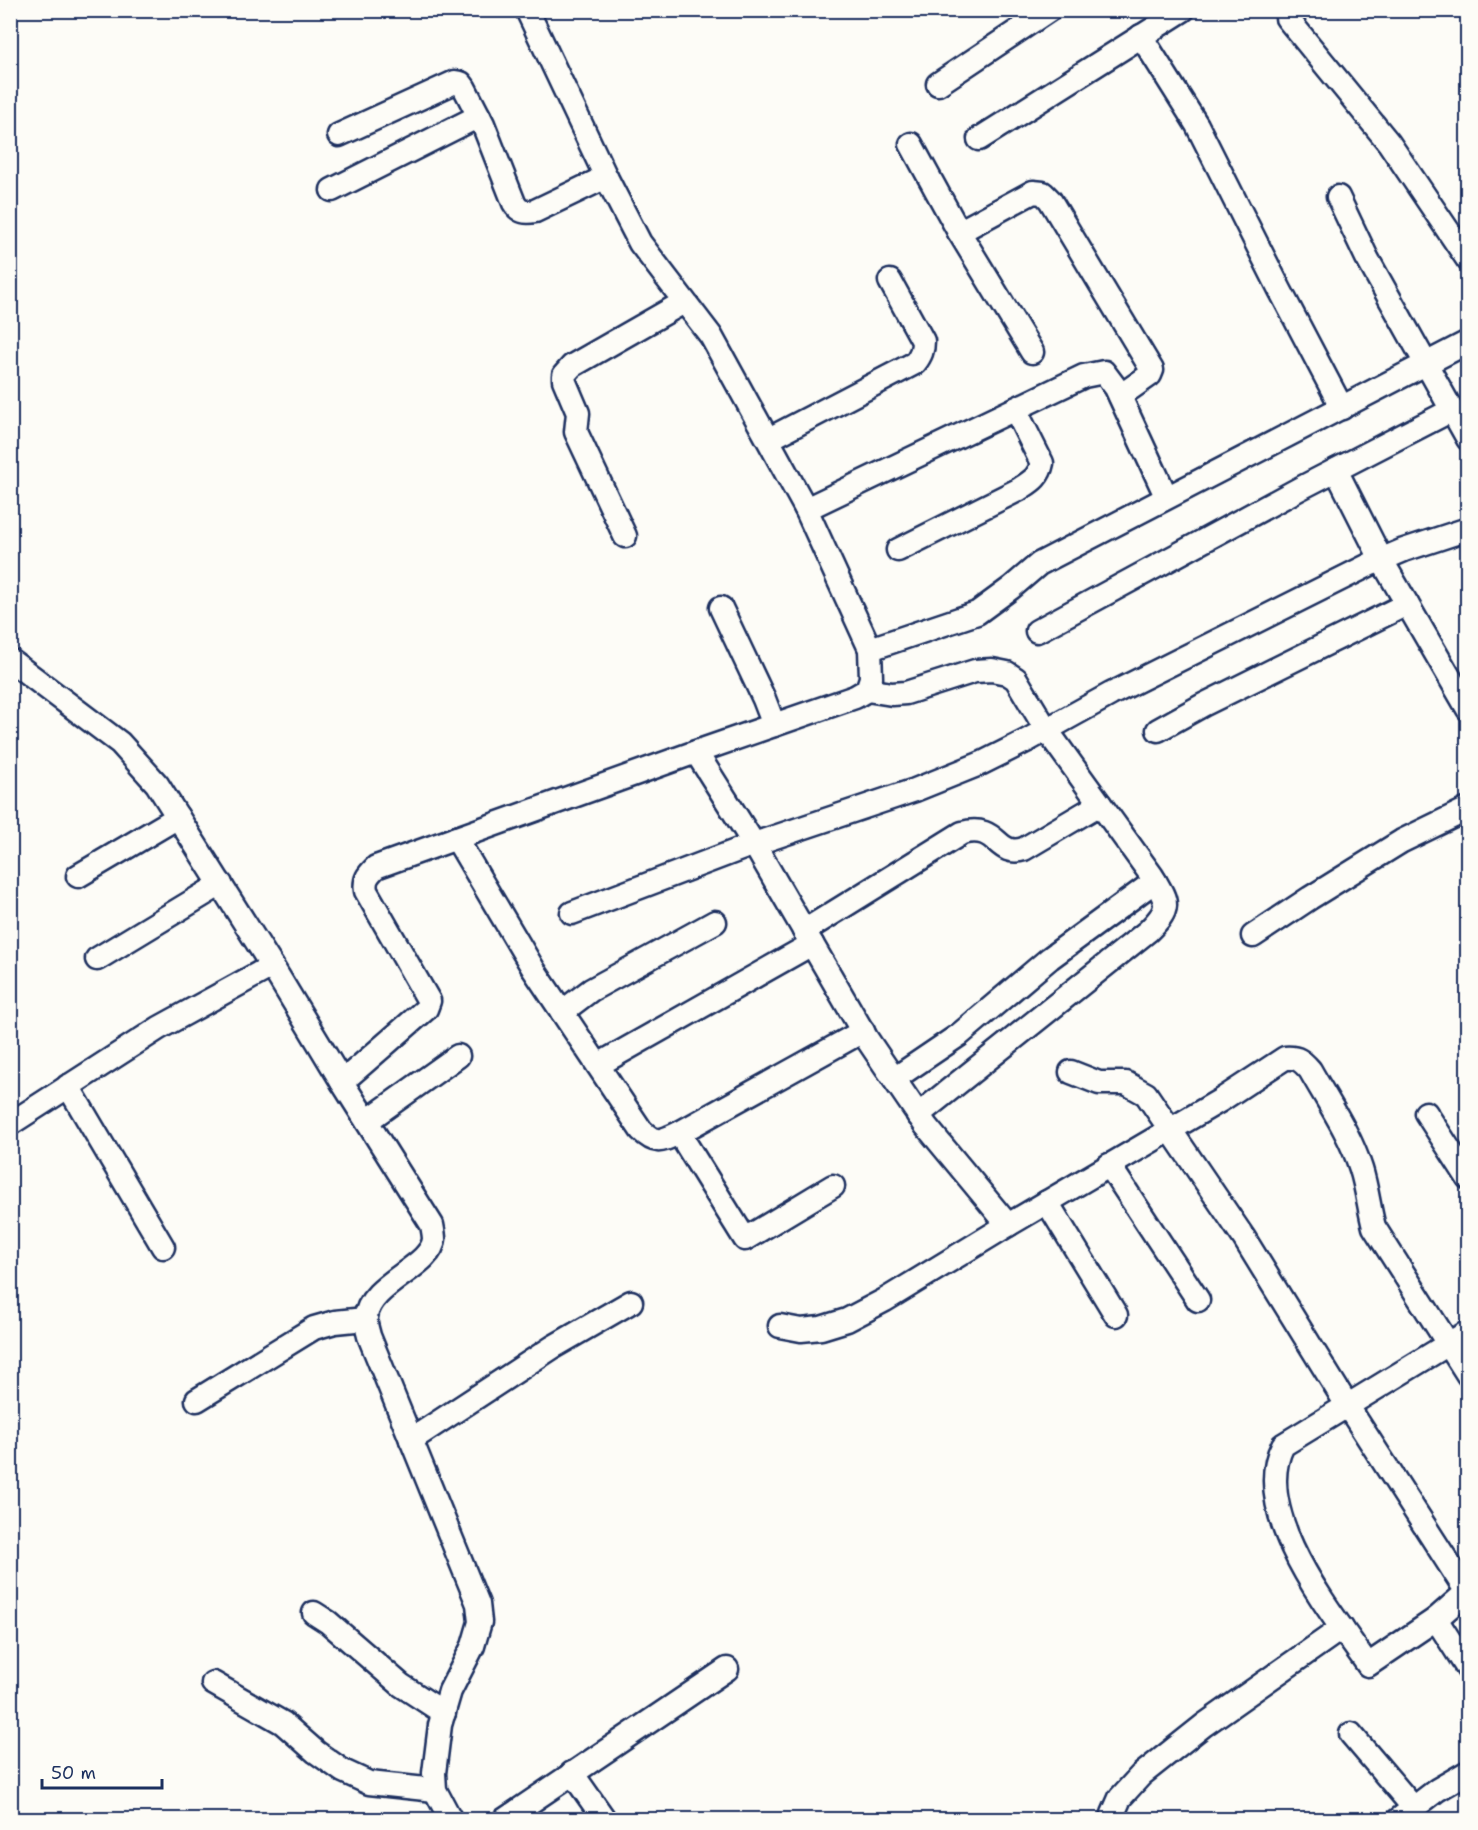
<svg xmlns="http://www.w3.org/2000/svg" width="1478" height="1830" viewBox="0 0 1478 1830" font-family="'Shantell Sans',sans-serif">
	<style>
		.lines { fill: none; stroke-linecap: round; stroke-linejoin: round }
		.minor-casing { stroke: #1b2f5e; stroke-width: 27 }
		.minor { stroke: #fdfcf7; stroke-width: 22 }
	</style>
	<rect width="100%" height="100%" fill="#fdfcf7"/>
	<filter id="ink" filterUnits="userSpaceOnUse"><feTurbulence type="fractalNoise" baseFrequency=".0167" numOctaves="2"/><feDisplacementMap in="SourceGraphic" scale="12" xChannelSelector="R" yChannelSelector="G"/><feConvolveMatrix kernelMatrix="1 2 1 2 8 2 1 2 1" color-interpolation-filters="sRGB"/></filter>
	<g filter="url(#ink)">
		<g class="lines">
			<g class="minor-casing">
				<g id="minor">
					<polyline points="1287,18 1389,143 1468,260"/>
					<polyline points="1141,36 1197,125 1280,290 1342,408"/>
					<polyline points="938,84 1049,10"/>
					<path d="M 339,135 L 455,82 L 461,83 L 464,87 L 483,124 L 514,203 C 519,212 525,213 535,211 L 606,177"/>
					<polyline points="979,139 1183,10"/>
					<polyline points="911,144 959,232 1032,352"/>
					<polyline points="332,190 479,116"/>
					<polyline points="1338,197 1367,258 1468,439"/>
					<polyline points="959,232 1033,192 1043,193 1050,200 1152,370 1150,375 1120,396"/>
					<path d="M 769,439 L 915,363 C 921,355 923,350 923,341 L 890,281"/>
					<polyline points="1336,470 1381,559 1468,709"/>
					<polyline points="806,509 1084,376 1104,372 1116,388 1166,496"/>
					<polyline points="625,536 576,432 578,413 564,380 564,375 572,366 684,302"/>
					<path d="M 898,550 L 1018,490 C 1030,482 1039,478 1042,463 L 1015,409"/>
					<polyline points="721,608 764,699 774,725"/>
					<polyline points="1037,631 1299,489 1452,410"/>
					<polyline points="870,649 977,613 1011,588 1039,564 1468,342"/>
					<polyline points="10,660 120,743 157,784 272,966 342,1082"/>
					<path d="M 867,690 L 892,694 L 906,693 L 975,671 L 992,670 L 1007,673 L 1016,679 L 1046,729 L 1152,876 C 1168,903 1172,907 1148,931 L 918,1115"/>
					<polyline points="1158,730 1203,705 1407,604"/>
					<polyline points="696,752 754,844 867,1039 894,1079 926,1126 1008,1225"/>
					<path d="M 456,838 L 534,970 L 641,1130 C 656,1145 661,1141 679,1133 L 863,1031"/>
					<polyline points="78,876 178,817"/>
					<polyline points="572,913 754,844 915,790 982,763 1026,741 1111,694 1371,564 1404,550 1468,529"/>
					<path d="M 804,931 L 962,833 C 999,823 995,858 1024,849 L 1100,804"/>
					<polyline points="1253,936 1310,898 1402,841 1468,809"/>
					<polyline points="97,959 221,884"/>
					<polyline points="562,1012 591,990 715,922"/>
					<polyline points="598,1065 812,944"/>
					<polyline points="1071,1072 1099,1083 1126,1083 1146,1094 1244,1238 1347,1405 1467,1592"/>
					<polyline points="894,1079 959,1035 1050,958 1155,881"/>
					<polyline points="68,1086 163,1247"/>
					<polyline points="1426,1113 1468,1178"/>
					<polyline points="367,1121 458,1056"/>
					<polyline points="10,1124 159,1028 272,966"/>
					<polyline points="679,1133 745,1239 833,1186"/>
					<polyline points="1109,1165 1198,1300"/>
					<polyline points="1047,1202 1116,1315"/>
					<path d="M 780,1326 L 801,1330 L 821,1328 L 847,1320 L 885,1300 L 1008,1225 L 1221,1100 L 1285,1058 C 1298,1057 1302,1061 1310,1070 C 1328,1102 1350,1134 1361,1169 C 1367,1188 1369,1208 1374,1227 L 1468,1375"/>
					<path d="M 1468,1332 L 1283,1445 C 1249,1512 1331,1612 1368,1665 L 1436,1619 L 1468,1669"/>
					<polyline points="197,1400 314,1328 335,1322 365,1319"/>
					<polyline points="411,1440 553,1347 631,1302"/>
					<polyline points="314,1613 328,1622 401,1685 444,1713"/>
					<polyline points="1436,1619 1468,1591"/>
					<polyline points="213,1683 283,1723 316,1752 343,1771 369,1783 435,1790"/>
					<polyline points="1351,1734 1413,1807"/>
					<polyline points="572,1773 605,1820"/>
					<path d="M 451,1820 L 435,1790 L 434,1773 L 440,1725 L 450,1691 L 473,1646 L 480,1622 L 478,1604 L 369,1336 C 368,1331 365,1324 366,1318 C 368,1284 432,1267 434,1239 C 434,1235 433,1230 432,1225 L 342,1082 L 426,1009 L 429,1001 L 366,891 C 364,879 368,875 376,867 L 696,752 L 855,697 L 867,690 L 871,678 L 870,649 L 806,509 L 711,336 L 640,243 L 606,177 L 527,10"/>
					<polyline points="504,1820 727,1669"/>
					<polyline points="1114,1820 1113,1814 1120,1798 1141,1775 1204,1725 1342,1628"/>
					<polyline points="1398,1820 1437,1790 1468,1772"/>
				</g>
			</g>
			<use href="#minor" class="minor"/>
		</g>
	</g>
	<rect width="1478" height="1830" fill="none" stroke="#fdfcf7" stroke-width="36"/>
	<rect x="18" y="18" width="1442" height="1794" fill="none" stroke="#1b2f5e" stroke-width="2" filter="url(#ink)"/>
	<path d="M42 1779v9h120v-9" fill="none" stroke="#1b2f5e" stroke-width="3"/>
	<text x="51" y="1779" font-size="18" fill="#1b2f5e" stroke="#fdfcf7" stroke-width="4.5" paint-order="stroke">50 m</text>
</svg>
